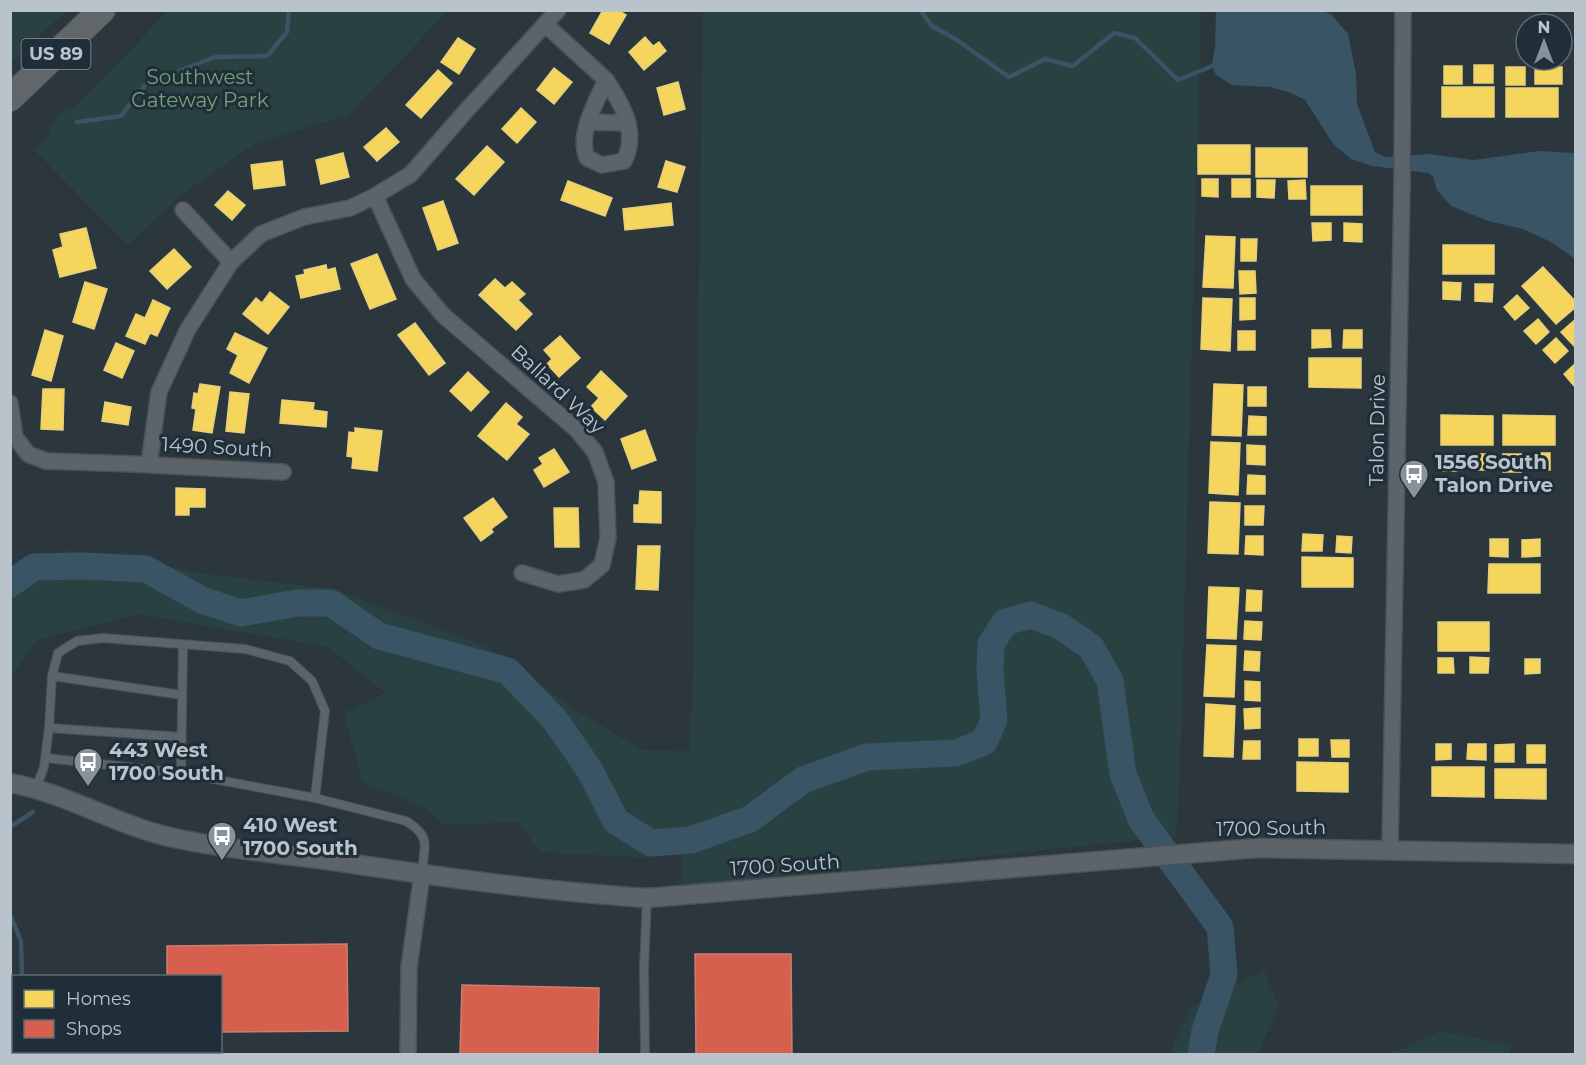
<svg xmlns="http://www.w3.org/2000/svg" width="1586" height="1065" viewBox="0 0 1586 1065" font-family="Montserrat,sans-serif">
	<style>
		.green { fill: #294241 }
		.water { fill: #385465 }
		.homes { fill: #f6d55c; stroke: #e3d07e; stroke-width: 1.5 }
		.shops { fill: #d6604d; stroke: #cd7e73; stroke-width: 1.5 }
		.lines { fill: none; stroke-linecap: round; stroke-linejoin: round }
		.stream { stroke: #385465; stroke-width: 4.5 }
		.river { stroke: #385465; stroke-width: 27 }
		.service-casing { stroke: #4b5257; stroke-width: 10 }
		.minor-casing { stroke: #4b5257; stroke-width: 18 }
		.tertiary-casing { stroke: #4b5257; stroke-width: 21 }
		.trunk-casing { stroke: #495258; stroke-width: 28 }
		.service { stroke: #5d6469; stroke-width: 8 }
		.minor { stroke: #5d6469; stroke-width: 15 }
		.tertiary { stroke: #5d6469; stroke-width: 18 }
		.trunk { stroke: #60666a; stroke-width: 26 }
		.labels { text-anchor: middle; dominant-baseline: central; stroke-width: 6; stroke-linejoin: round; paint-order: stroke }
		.shield { fill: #1f2e38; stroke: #8a96a0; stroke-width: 1.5 }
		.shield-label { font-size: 18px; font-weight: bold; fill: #b8c3cc }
		.park-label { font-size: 20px; fill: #75a278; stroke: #1f2e38 }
		.street-label { font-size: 20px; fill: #b8c3cc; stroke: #1f2e38 }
		.poi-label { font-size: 20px; font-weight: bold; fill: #b8c3cc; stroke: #1f2e38; text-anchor: start }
	</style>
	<rect width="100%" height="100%" fill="#2c363d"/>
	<g class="green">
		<polygon points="11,10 66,10 66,11 11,62"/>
		<polygon points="168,11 168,10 448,11 349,114 253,145 182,194 128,245 34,150 52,131 50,128 62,111 76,106"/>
		<polygon points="703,11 1201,11 1180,771 1176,836 680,888 683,835 649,858 540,852 518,822 444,825 426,808 362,782 344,713 386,693 328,647 139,614 38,639 11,677 11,568 69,550 213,575 334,589 487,647 579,712 642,750 689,751 693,672"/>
		<polygon points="1264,970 1279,1007 1257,1054 1171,1054 1173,1044 1191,1007"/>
		<polygon points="1440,1031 1512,1045 1509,1054 1390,1054"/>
	</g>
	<polygon class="water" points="1321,10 1332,15 1348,34 1356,74 1357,104 1375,152 1385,157 1428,154 1474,160 1539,151 1575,153 1575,259 1551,242 1523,229 1488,221 1451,206 1437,190 1433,176 1428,173 1372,166 1351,159 1334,145 1305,100 1291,93 1270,87 1232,85 1216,75 1212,66 1215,47 1216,11"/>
	<g class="homes">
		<polygon points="603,10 618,10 626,15 609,44 590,33"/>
		<polygon points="645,37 653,46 659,42 666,51 644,70 629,52"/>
		<polygon points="458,38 475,49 459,74 441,62"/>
		<rect x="1474" y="65" width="19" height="18"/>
		<rect x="1444" y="66" width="18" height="18"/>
		<rect x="1506" y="67" width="19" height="18"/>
		<rect x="1535" y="67" width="27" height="17"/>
		<polygon points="554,68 572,82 554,104 537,90"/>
		<polygon points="438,70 452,83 421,118 406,105"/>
		<polygon points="678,82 685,109 664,115 657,88"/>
		<rect x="1442" y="87" width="52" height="30"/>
		<rect x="1506" y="88" width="52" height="29"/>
		<polygon points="521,108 536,122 517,143 502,129"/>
		<polygon points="386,128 399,142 377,161 364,147"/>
		<rect x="1198" y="145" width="52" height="29"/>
		<polygon points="487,146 504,162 474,195 456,179"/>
		<rect x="1256" y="148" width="51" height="29"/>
		<polygon points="343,153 349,177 321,184 316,160"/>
		<polygon points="282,161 285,185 254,189 251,165"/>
		<polygon points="666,161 685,167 677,192 658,187"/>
		<polygon points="1202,179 1218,179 1218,197 1202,196"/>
		<rect x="1232" y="179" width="18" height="18"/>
		<polygon points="1257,180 1275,180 1274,198 1257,197"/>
		<polygon points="1305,180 1306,199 1289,199 1288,181"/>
		<polygon points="568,181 612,198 605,216 561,200"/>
		<rect x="1311" y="186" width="51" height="29"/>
		<polygon points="228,191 245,205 232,220 215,205"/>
		<polygon points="443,201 458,243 438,250 423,208"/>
		<polygon points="671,203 673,225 625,230 623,209"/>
		<polygon points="1312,223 1331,223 1331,240 1313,241"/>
		<polygon points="1344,223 1362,224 1362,242 1344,241"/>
		<polygon points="86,228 96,268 60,277 53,250 63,247 60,234"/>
		<polygon points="1206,236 1235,237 1233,288 1203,287"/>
		<polygon points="1241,239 1257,239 1256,261 1241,261"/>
		<rect x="1443" y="245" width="51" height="29"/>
		<polygon points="174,249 191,267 167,289 150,271"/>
		<polygon points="377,254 396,299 370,309 351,264"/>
		<polygon points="326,265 327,270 335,268 340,289 301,298 296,276 305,274 304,270"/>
		<polygon points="1543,267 1576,302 1576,307 1556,324 1522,286"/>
		<polygon points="1239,271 1255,271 1256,293 1240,294"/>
		<polygon points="495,279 505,288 512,282 525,294 518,300 532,314 516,330 479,295"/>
		<polygon points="85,282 107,289 94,329 73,322"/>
		<polygon points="1443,282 1461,283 1460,300 1443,299"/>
		<polygon points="1475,284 1493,284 1492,302 1475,301"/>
		<polygon points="270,292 289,307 268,334 243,314 256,298 262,303"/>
		<polygon points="1517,295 1529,308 1515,320 1504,307"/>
		<polygon points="1203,298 1232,299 1230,351 1201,349"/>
		<polygon points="1240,298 1255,298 1255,319 1240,320"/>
		<polygon points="153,300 170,308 157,336 150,333 145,344 126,336 136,314 145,318"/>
		<polygon points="1538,319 1549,332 1536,344 1524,331"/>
		<polygon points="1576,319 1576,348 1561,332"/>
		<polygon points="415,323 445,363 429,375 398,335"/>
		<polygon points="45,330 63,336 51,381 32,375"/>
		<polygon points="1312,330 1330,330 1331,347 1312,348"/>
		<polygon points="1344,330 1362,330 1362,348 1343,348"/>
		<rect x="1238" y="331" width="17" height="19"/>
		<polygon points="235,333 267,348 249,383 230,373 238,355 227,349"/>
		<polygon points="560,336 580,358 559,377 547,364 552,359 544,350"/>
		<polygon points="1556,338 1568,351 1555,363 1543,350"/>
		<polygon points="116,343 134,351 122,378 104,370"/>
		<polygon points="1309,358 1361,358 1361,388 1309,387"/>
		<polygon points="1576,363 1576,387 1575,387 1564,374"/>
		<polygon points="601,371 627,396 605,420 591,407 599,398 587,387"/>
		<polygon points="468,372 489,392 471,411 450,391"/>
		<polygon points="200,384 220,387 212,433 193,430 196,409 192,408 194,393 198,394"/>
		<polygon points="1214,384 1243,385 1241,436 1212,435"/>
		<rect x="1248" y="387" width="18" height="19"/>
		<polygon points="43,389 64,389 63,430 41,429"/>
		<polygon points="230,392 249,394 244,433 226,431"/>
		<polygon points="282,400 314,403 313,410 327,412 326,427 280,423"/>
		<polygon points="105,402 131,407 128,425 102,421"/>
		<polygon points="506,403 522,417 516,424 529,434 507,460 478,436"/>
		<polygon points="1441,415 1493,416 1493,445 1441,445"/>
		<polygon points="1503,415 1555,416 1555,445 1503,445"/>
		<polygon points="1249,416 1266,417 1266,435 1248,435"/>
		<polygon points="355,428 382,431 377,471 352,468 353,457 347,456 349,432 355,433"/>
		<polygon points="645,430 656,460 632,469 621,439"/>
		<polygon points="1211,442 1240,443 1238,495 1209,493"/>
		<polygon points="1247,445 1265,446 1265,465 1247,464"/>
		<polygon points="554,449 569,472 544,487 534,470 543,464 539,458"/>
		<rect x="1443" y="453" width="19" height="18"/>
		<polygon points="1535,453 1550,453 1550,470 1534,470"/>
		<polygon points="1474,454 1492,454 1491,470 1474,470"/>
		<rect x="1503" y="454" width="18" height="18"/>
		<polygon points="1248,475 1265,476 1265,494 1247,494"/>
		<polygon points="176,488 205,489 205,507 189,507 189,515 176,515"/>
		<polygon points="640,491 661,492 661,523 634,522 634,505 639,505"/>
		<polygon points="493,498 507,517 491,529 493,532 481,541 464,518"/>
		<polygon points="1210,502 1240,503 1238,554 1208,553"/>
		<polygon points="1245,506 1264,506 1263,525 1245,525"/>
		<polygon points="554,508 578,508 579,547 555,547"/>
		<polygon points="1303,534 1323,535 1322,551 1302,551"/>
		<polygon points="1246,536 1263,536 1263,555 1245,554"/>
		<polygon points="1337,536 1352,537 1351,553 1336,552"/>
		<polygon points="1490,539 1508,539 1508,557 1490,556"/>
		<polygon points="1540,539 1540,556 1522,557 1522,540"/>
		<polygon points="638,546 660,546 658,590 636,589"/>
		<polygon points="1302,557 1353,558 1353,587 1302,587"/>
		<polygon points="1489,564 1540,564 1540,593 1488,593"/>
		<polygon points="1209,587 1239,588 1236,639 1207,638"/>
		<polygon points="1247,590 1262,591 1261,611 1246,611"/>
		<polygon points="1245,621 1262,622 1261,640 1244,639"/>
		<rect x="1438" y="622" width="51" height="29"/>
		<polygon points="1207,645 1236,646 1234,697 1204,696"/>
		<polygon points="1245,651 1260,652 1259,671 1244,670"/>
		<polygon points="1470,657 1489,658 1488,673 1470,673"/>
		<polygon points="1438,658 1453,658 1454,673 1438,673"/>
		<polygon points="1525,659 1540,659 1540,673 1525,674"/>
		<polygon points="1245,681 1260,682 1260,701 1245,700"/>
		<polygon points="1206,704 1235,706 1233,757 1204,756"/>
		<polygon points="1260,708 1260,728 1245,729 1244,709"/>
		<rect x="1299" y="739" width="19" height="17"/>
		<polygon points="1331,740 1349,740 1349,757 1332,757"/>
		<polygon points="1244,741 1260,741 1260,759 1243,759"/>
		<polygon points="1436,744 1451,744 1451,759 1436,760"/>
		<polygon points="1468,744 1486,744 1486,760 1467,759"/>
		<polygon points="1514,744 1514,762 1495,762 1495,745"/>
		<rect x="1527" y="745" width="18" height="18"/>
		<polygon points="1297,762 1348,763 1348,792 1297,791"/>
		<polygon points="1432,767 1484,767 1484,797 1432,796"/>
		<polygon points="1495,769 1546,769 1546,799 1495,798"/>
	</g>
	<g class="shops">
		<polygon points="347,944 348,1031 220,1032 220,976 167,976 167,946"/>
		<polygon points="695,954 791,954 792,1054 696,1054"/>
		<polygon points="462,985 599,988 598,1054 460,1054"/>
	</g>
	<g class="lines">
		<g class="stream">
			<polyline points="920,10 932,26 957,40 1009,77 1045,59 1073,66 1114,33 1135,38 1178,80 1217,64"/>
			<polyline points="77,122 121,116 146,84 215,57 267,56 287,32 289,10"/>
			<polyline points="10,827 33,812"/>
			<polyline points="10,915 21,941 22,976"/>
			<polyline points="26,1052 26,1054"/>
		</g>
		<polyline class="river" points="10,584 34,567 84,566 146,569 202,600 241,613 297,603 331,603 379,636 508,671 555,720 589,769 616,821 651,843 691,840 750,819 803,780 867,757 956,753 984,742 994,720 990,672 991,644 1005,622 1031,615 1060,626 1091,647 1110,681 1123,774 1141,819 1220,927 1224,975 1205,1031 1201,1054"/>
		<g class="service-casing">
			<g id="service">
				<polyline points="52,676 182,695"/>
				<polyline points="49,728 182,737"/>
				<path d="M 46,758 L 181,773 L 315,798 L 406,821 C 432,837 424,845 422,873"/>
				<polyline points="181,773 183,645"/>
				<polyline points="36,788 44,767 49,728 52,676 58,653 77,641 103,638 245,649 290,661 312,681 325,711 315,798"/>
				<polyline points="645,1054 644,967 647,898"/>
			</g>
		</g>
		<g class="minor-casing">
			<g id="minor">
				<path d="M 545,24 L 606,80 C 596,103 577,133 587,158 L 602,165 L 624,161 C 639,132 622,104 606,80"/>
				<polyline points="588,122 628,123"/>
				<polyline points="375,196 413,279 443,315 577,430 595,452 606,482 608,538 602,565 584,580 558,584 522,573"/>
				<polyline points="183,210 231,262"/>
				<polyline points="10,403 15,437 28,454 46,461 134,464 283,472"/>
				<polyline points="149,464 159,392 188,329 231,262 261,234 304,217 350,208 375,196 411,174 465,112 558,10"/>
				<polyline points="1390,849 1402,185 1403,10"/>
				<polyline points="408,1054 409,967 422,874"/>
			</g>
		</g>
		<g class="tertiary-casing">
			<path id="tertiary" d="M 10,783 C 67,793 117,826 174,838 C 224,849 276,853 327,860 C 433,876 539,891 647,898 L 1257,848 L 1576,854"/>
		</g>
		<g class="trunk-casing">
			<polyline id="trunk" points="10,98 102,10"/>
		</g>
		<use href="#service" class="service"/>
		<use href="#minor" class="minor"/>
		<use href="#tertiary" class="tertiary"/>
		<use href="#trunk" class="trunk"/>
	</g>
	<defs>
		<g id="bus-pin" transform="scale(1.5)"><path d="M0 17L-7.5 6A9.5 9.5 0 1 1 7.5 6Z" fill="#87929a" stroke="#1f2e38"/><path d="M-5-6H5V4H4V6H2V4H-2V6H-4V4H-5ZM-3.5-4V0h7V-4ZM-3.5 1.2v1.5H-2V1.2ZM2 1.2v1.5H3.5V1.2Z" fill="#fff"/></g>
	</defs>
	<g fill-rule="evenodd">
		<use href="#bus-pin" x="1414" y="474"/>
		<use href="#bus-pin" x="88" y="762"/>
		<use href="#bus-pin" x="222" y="836"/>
	</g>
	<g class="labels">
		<rect class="shield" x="21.5" y="39" width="69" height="30" rx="4.5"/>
		<g class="shield-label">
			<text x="56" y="54">US 89</text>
		</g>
		<g class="park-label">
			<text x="200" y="77">Southwest<tspan x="200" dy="23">Gateway Park</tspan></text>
		</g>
		<g class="street-label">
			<text transform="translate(558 389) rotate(43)">Ballard Way</text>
			<text transform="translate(1377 430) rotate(-89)">Talon Drive</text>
			<text transform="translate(217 447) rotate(3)">1490 South</text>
			<text transform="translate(1271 828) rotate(-1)">1700 South</text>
			<text transform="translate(785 865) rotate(-4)">1700 South</text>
		</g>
		<g class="poi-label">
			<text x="1435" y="462">1556 South<tspan x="1435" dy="23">Talon Drive</tspan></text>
			<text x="109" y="750">443 West<tspan x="109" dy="23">1700 South</tspan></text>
			<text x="243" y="825">410 West<tspan x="243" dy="23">1700 South</tspan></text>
		</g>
	</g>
	<rect width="1586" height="1065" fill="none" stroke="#b8c3cc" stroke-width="24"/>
	<rect x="12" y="975" width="210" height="78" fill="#1f2e38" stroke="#5c6a73" stroke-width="1.5"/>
	<rect x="24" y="990" width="30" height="18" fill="#f6d55c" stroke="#5c6a73" stroke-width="1.5"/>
	<text x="66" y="1005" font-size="18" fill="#b8c3cc">Homes</text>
	<rect x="24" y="1020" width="30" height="18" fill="#d6604d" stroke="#5c6a73" stroke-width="1.5"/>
	<text x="66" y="1035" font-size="18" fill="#b8c3cc">Shops</text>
	<g transform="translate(1544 42)"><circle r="28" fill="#1f2e38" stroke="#5c6a73" stroke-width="1.5"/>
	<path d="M0-4.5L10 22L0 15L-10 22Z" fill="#87929a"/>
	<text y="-9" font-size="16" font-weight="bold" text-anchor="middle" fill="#b8c3cc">N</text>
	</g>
</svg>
